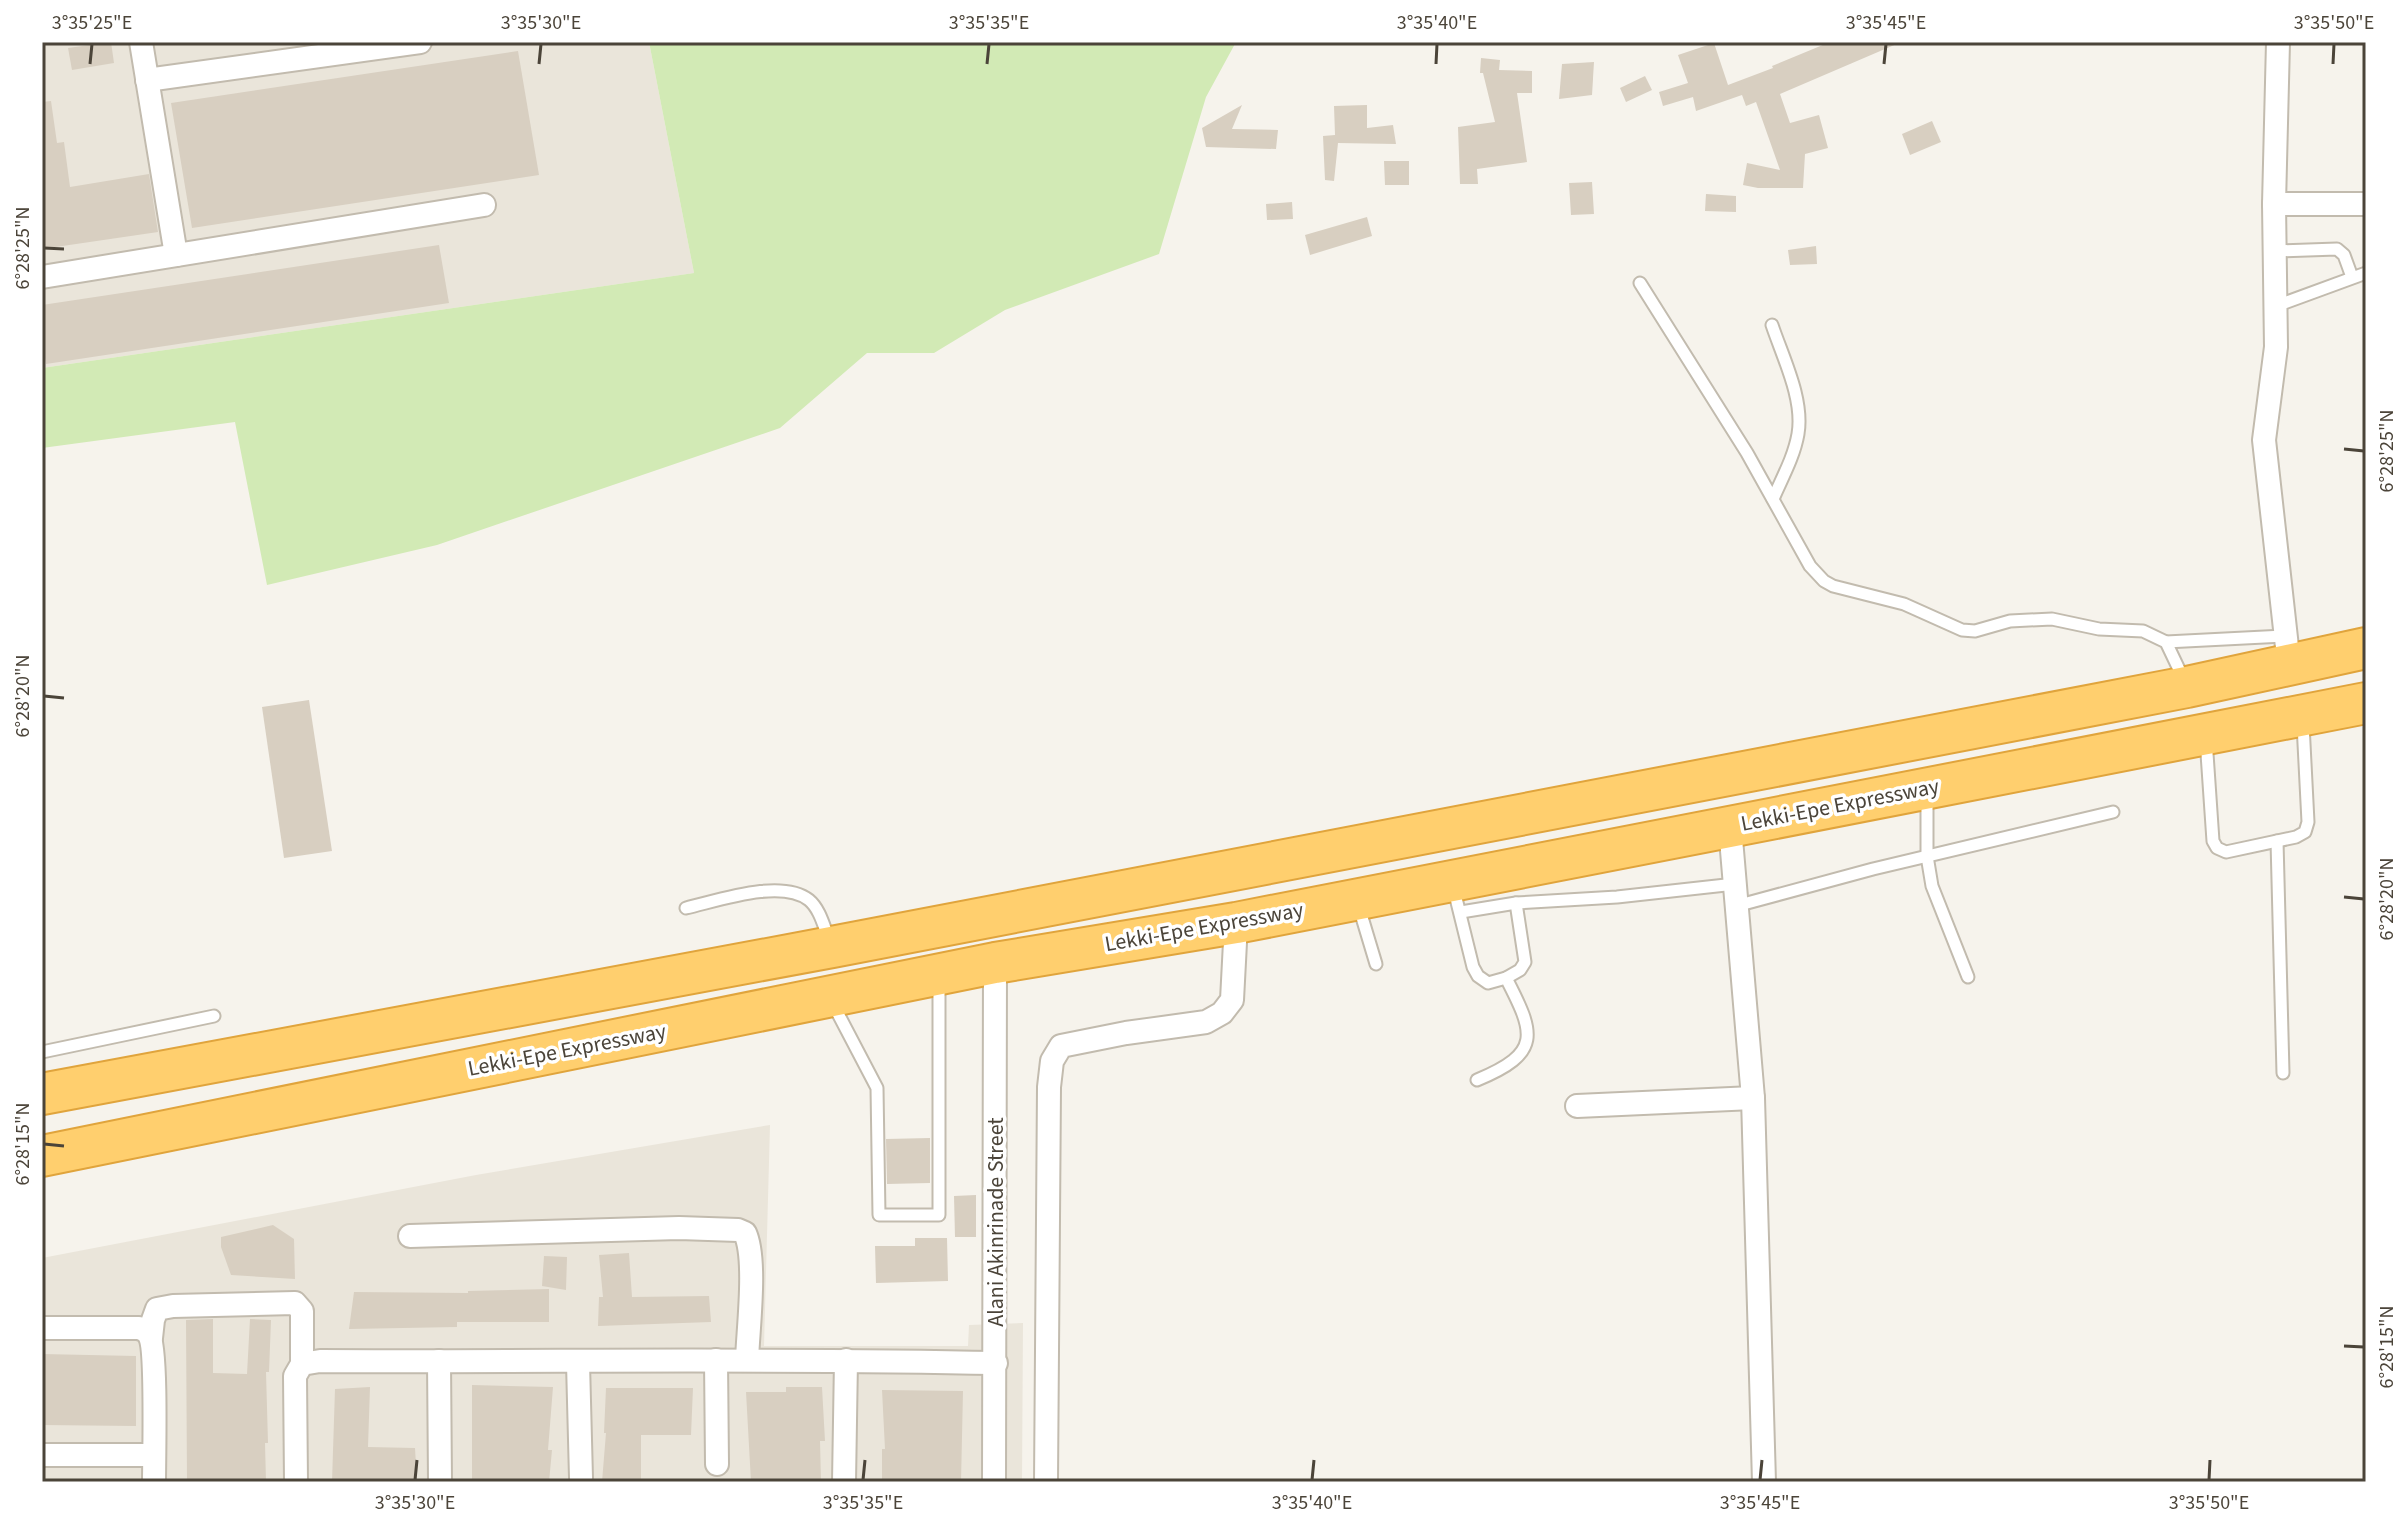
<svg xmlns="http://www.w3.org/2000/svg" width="2408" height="1524" viewBox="0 0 2408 1524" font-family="'Source Sans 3',sans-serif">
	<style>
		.residential { fill: #eae5da }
		.green { fill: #d2eab5 }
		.building { fill: #d8cfc1 }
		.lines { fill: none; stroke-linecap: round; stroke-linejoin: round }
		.lane-casing { stroke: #c2bbae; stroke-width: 15 }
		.street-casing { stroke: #c2bbae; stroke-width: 26 }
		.highway-casing { stroke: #e0a43c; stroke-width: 44 }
		.lane { stroke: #fff; stroke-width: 11 }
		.street { stroke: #fff; stroke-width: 22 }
		.highway { stroke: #ffcf6e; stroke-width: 40 }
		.ticks { fill: none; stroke: #4b4439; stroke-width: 3 }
		.labels { text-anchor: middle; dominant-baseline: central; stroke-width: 7; stroke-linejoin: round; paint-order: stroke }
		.street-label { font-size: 22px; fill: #4b4439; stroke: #fff }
		.neatline { fill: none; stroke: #4b4439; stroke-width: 3 }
		.ticks-label { font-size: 20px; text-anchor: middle; fill: #4b4439 }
	</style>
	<rect width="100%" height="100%" fill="#f6f3ec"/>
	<g class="residential">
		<polygon points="42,42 649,42 694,273 42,368"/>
		<polygon points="770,1125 764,1346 968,1346 969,1325 1023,1323 1022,1482 42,1482 42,1258 476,1175"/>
	</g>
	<polygon class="green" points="649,42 1236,42 1206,97 1159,254 1005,310 934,353 867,353 780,428 437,545 267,585 235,422 42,448 42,368 694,273"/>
	<g class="building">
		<polygon points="111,42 114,63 72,70 68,48"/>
		<polygon points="1830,42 1899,43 1780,94 1790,123 1819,115 1828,148 1805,154 1803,188 1758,188 1743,185 1747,163 1780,170 1756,102 1746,106 1742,95 1696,111 1693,97 1663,106 1659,92 1688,83 1678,55 1714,43 1728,85 1773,68 1772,66"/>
		<polygon points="518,51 539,175 192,228 171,103"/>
		<polygon points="1481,58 1500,60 1499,70 1532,71 1532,93 1517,93 1527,162 1477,169 1478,184 1460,184 1458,127 1495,122 1483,73 1480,73"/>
		<polygon points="1594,62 1592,95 1559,99 1562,64"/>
		<polygon points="1645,76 1652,90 1626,102 1620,88"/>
		<polygon points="51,101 57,143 64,142 70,187 149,174 158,232 42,249 42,102"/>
		<polygon points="1242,105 1232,129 1278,130 1276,149 1206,147 1202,128"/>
		<polygon points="1367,105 1367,128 1393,125 1396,144 1338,143 1334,181 1325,180 1323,136 1335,135 1334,106"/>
		<polygon points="1932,121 1941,142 1910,155 1902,134"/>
		<polygon points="1384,161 1409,161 1409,185 1385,185"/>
		<polygon points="1592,182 1594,214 1571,215 1569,183"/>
		<polygon points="1706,194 1736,196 1736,212 1705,211"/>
		<polygon points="1292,202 1293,219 1267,220 1266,204"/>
		<polygon points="1367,217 1372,236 1310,255 1305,235"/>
		<polygon points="439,245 449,303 46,364 42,340 42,305"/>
		<polygon points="1816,246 1817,264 1790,265 1788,250"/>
		<polygon points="309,700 332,851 284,858 262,707"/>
		<polygon points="930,1138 930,1183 887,1184 886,1139"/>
		<polygon points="976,1195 976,1237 955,1237 954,1196"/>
		<polygon points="273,1225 294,1239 295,1279 231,1275 221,1247 221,1237"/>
		<polygon points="915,1238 947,1238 948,1281 876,1283 875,1246 915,1246"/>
		<polygon points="629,1253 632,1297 709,1296 711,1322 598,1326 599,1297 603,1297 599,1255"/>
		<polygon points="544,1256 567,1257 566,1290 542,1286"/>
		<polygon points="549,1289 549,1322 457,1322 457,1327 349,1329 354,1292 468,1293 468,1291"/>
		<polygon points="213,1319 213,1373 247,1374 250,1319 271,1320 269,1372 266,1372 268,1443 265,1443 266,1482 187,1482 186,1320"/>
		<polygon points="42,1354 136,1356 136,1426 42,1425"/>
		<polygon points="472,1385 553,1387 548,1450 552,1450 549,1482 472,1482"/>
		<polygon points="370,1387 368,1447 415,1448 417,1482 332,1482 335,1389"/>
		<polygon points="786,1387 822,1387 825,1441 820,1441 821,1482 751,1482 746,1392 786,1392"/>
		<polygon points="606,1388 693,1388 691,1435 641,1435 641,1482 602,1482 606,1433 604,1433"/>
		<polygon points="882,1390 963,1391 961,1482 882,1482 882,1449 885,1449"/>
	</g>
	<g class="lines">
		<g class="lane-casing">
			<g id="lane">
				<polyline points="2275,251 2337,249 2344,255 2352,277"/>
				<polyline points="1640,283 1747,453 1810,566 1824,581 1833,586 1904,604 1962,630 1975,631 2010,621 2052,619 2099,629 2143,631 2166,642 2185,682"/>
				<polyline points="2276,306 2366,273"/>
				<path d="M 1772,325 C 1783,358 1804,399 1798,434 C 1794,457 1782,478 1773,499"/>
				<polyline points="2166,642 2284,636"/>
				<polyline points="2206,739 2213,841 2217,848 2226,852 2296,837 2305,832 2308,822 2303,724"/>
				<polyline points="1927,797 1927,856 1932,886 1968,977"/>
				<polyline points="2277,841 2283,1073"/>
				<path d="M 1453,886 L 1473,967 L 1478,976 L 1488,983 L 1506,978 C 1535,1034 1542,1053 1477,1080"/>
				<polyline points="1358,904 1376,964"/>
				<polyline points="1736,906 1873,869 2113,812"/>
				<path d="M 686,908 C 717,901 781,878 809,900 C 820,909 824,927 829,939"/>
				<polyline points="1461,912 1516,903 1617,897 1735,884"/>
				<polyline points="1506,978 1520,970 1525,962 1516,903"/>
				<polyline points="833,1004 877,1088 879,1215 939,1215 939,982"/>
				<polyline points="42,1052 214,1016"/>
			</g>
		</g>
		<g class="street-casing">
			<g id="street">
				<polyline points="141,42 176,255"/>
				<polyline points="2278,42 2274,204 2276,347 2264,440 2289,665"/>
				<polyline points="147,80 420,42"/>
				<polyline points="2274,204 2366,204"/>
				<polyline points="42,277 484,205"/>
				<polyline points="1730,827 1753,1098 1764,1482"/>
				<polyline points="1577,1106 1753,1098"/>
				<path d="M 410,1236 L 679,1228 L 738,1230 L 745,1233 C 757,1259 748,1329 747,1360"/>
				<path d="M 42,1328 L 139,1328 C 144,1330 147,1331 149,1335 C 157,1348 154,1460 154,1482"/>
				<polyline points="151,1338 153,1320 157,1309 173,1306 295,1303 302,1311 302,1364"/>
				<polyline points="716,1360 717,1464"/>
				<polyline points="439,1361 440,1482"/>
				<polyline points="578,1363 581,1478"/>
				<polyline points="42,1455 154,1455"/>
				<path d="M 296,1482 L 295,1376 L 302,1364 L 320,1361 C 545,1362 771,1358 996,1363"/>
				<polyline points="844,1482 846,1360"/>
				<polyline points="994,1482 995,963"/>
				<polyline points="1046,1482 1049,1087 1052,1061 1061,1046 1126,1033 1206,1022 1222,1013 1232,1000 1236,923"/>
			</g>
		</g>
		<g class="highway-casing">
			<g id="highway">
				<polyline points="42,1094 832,947 2187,687 2366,648"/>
				<polyline points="42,1156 995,963 1236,923 2366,703"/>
			</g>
		</g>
		<use href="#lane" class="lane"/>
		<use href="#street" class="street"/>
		<use href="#highway" class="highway"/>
	</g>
	<path class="ticks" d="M 90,64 L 92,44M 539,64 L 541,44M 987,64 L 989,44M 1436,64 L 1437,44M 1884,64 L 1886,44M 2333,64 L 2334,44M 44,248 L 64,249M 2344,449 L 2364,451M 44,696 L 64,698M 2344,897 L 2364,899M 44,1144 L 64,1146M 2344,1346 L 2364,1347M 415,1480 L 417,1460M 863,1480 L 865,1460M 1312,1480 L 1314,1460M 1760,1480 L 1762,1460M 2209,1480 L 2210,1460"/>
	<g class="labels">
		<g class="street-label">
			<text transform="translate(1840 805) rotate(-11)">Lekki-Epe Expressway</text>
			<text transform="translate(1204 927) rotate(-10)">Lekki-Epe Expressway</text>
			<text transform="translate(567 1050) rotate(-11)">Lekki-Epe Expressway</text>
			<text transform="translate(996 1222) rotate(-90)">Alani Akinrinade Street</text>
		</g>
	</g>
	<rect width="2408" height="1524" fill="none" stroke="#ffffff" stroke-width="88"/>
	<rect x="44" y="44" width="2320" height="1436" class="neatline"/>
	<g class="ticks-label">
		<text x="92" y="29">3°35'25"E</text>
		<text x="541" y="29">3°35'30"E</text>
		<text x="989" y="29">3°35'35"E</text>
		<text x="1437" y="29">3°35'40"E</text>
		<text x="1886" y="29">3°35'45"E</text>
		<text x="2334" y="29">3°35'50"E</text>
		<text transform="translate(22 248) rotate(-90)" y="7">6°28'25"N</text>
		<text transform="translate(2386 451) rotate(-90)" y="7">6°28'25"N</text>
		<text transform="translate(22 696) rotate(-90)" y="7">6°28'20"N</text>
		<text transform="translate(2386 899) rotate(-90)" y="7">6°28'20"N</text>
		<text transform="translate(22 1144) rotate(-90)" y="7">6°28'15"N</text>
		<text transform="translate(2386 1347) rotate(-90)" y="7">6°28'15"N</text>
		<text x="415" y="1509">3°35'30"E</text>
		<text x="863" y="1509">3°35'35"E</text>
		<text x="1312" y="1509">3°35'40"E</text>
		<text x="1760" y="1509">3°35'45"E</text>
		<text x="2209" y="1509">3°35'50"E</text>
	</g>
</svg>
